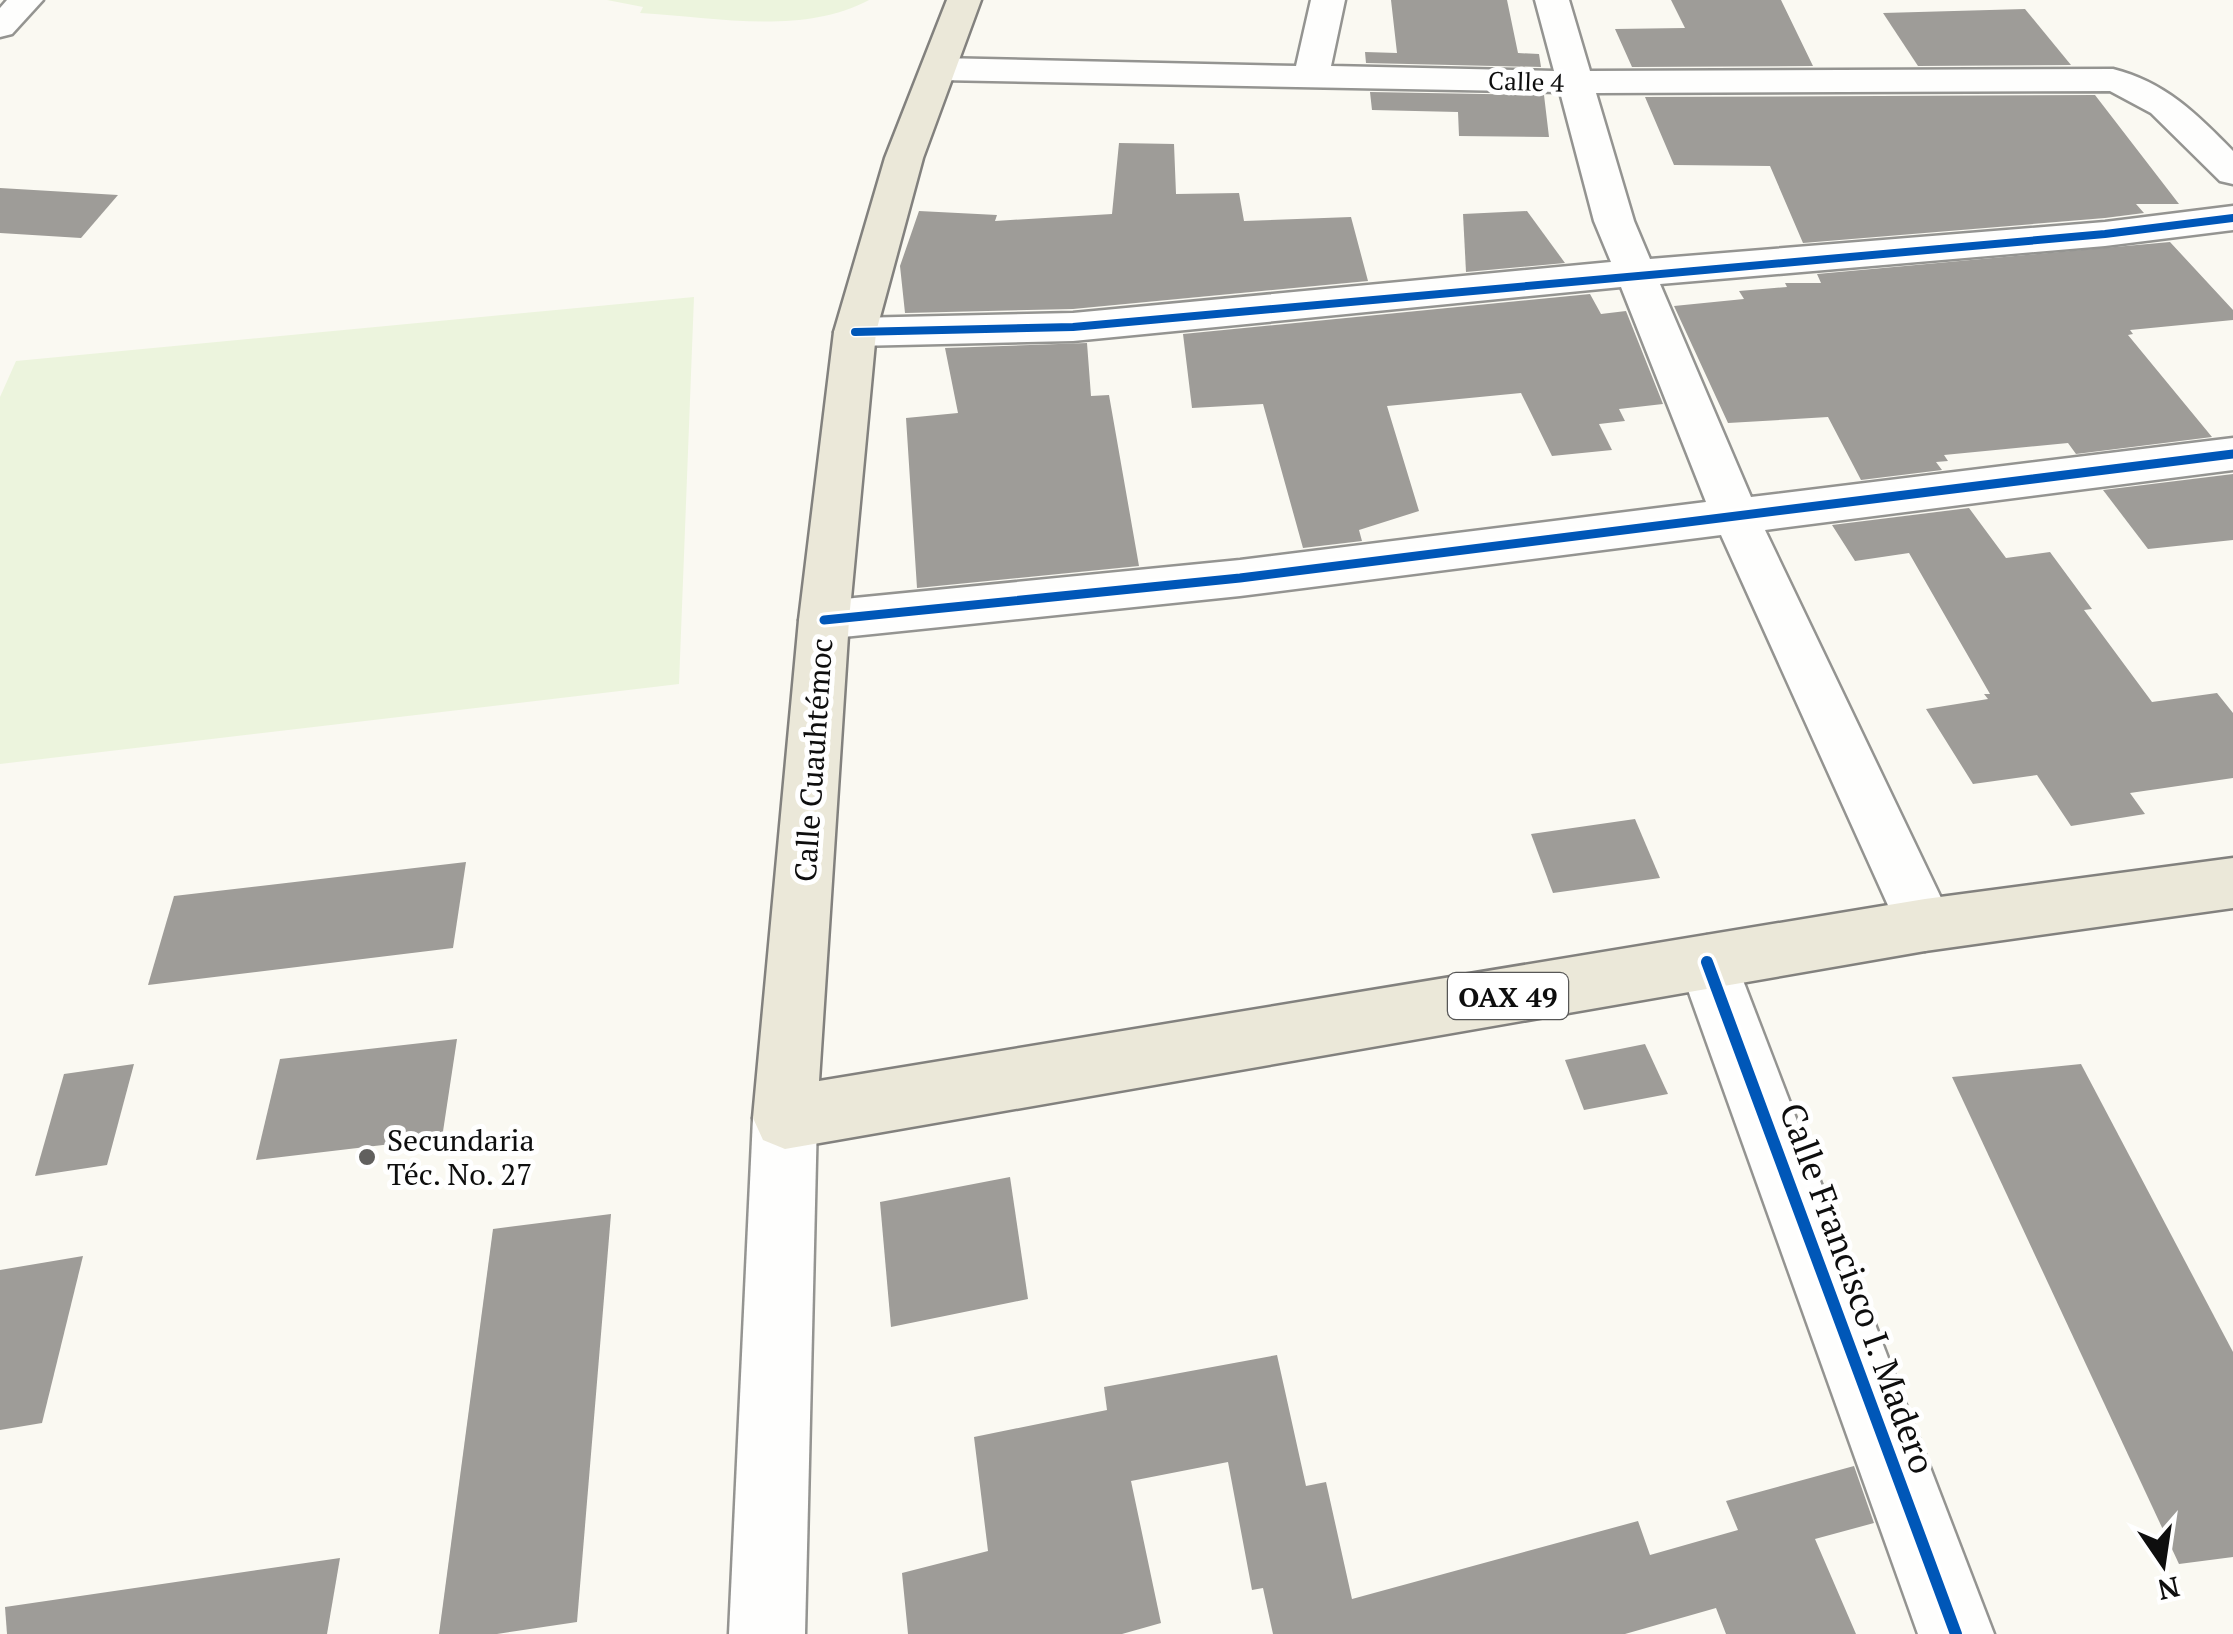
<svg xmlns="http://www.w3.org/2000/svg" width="2233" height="1634" viewBox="0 0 2233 1634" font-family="'PT Serif',serif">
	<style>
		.pitch { fill: #ecf4dd }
		.building { fill: #9e9c98 }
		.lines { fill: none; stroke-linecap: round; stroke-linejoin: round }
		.minor-casing { stroke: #949491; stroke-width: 5 }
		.major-casing { stroke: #82817e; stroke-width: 5 }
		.minor { fill: #fefefd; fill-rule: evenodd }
		.major { fill: #ebe8d9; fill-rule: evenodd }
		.cycleway-far2-casing { stroke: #fff; stroke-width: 11 }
		.cycleway-far1-casing { stroke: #fff; stroke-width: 15 }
		.cycleway-casing { stroke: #fff; stroke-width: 19 }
		.cycleway-far2 { stroke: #0057b8; stroke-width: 8 }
		.cycleway-far1 { stroke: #0057b8; stroke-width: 9 }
		.cycleway { stroke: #0057b8; stroke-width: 12 }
		.poi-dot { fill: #61605e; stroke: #fff; stroke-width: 4 }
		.labels { text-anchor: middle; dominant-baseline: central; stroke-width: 10; stroke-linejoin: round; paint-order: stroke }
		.far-street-label { font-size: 25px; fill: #0e0e0e; stroke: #fff }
		.shield { fill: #fff; stroke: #565656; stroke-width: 2.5 }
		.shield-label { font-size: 28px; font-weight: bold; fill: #0e0e0e }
		.street-label { font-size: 30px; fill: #0e0e0e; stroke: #fff }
		.poi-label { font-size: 30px; fill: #0e0e0e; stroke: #fff; text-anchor: start }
		.near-street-label { font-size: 35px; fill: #0e0e0e; stroke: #fff }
	</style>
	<rect width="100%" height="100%" fill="#faf9f2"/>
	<g class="pitch">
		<path d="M 607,0 L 869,0 C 801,36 714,17 640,13 L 643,7 Z"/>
		<polygon points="694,297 679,684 0,764 0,397 16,361"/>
	</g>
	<g class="building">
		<polygon points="1391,0 1507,0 1518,53 1539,54 1541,67 1366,63 1365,52 1397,53"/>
		<polygon points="1671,0 1781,0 1813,66 1632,67 1615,29 1685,28"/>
		<polygon points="2025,9 2071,65 1918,66 1883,13"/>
		<polygon points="1370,92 1544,95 1549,137 1459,136 1458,112 1372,110"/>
		<polygon points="2095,95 2179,204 2136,204 2144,213 2105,218 1803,243 1770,166 1674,165 1645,97"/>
		<polygon points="1119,143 1174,144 1176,194 1239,193 1244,221 1351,217 1368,281 1073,309 905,313 900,266 919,211 997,215 995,221 1112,214"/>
		<polygon points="0,188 118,195 81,238 0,233"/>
		<polygon points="1527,211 1565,263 1466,272 1463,214"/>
		<polygon points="2170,242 2233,310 2233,320 2130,330 2133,334 2128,335 2212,437 2076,454 2068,443 1944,455 1948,461 1936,462 1942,470 1861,480 1828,417 1728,423 1674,306 1744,299 1739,291 1787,287 1785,283 1821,283 1817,274"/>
		<polygon points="1590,294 1601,314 1626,311 1663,404 1619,409 1625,421 1599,424 1612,450 1552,456 1521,393 1387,406 1419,511 1359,530 1362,541 1303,548 1263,404 1192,408 1183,334"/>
		<polygon points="1087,343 1091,396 1109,395 1139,566 917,588 906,418 958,413 945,348"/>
		<polygon points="2233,474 2233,540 2148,549 2103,490"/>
		<polygon points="1969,508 2006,558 2050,552 2092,609 2084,610 2152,702 2217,693 2233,713 2233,778 2130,793 2145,814 2071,826 2037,775 1973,784 1926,709 1988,699 1984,694 1990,694 1909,553 1855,561 1832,525"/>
		<polygon points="1635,819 1660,878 1553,893 1531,834"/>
		<polygon points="466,862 453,948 148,985 174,896"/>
		<polygon points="457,1039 442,1138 256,1160 280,1059"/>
		<polygon points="1645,1044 1668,1094 1584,1110 1565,1060"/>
		<polygon points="134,1064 107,1165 35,1176 64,1074"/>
		<polygon points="2081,1064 2233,1352 2233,1557 2179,1564 1952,1077"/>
		<polygon points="1010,1177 1028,1299 891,1327 880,1202"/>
		<polygon points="611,1214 577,1622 497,1634 439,1634 493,1229"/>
		<polygon points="83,1256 42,1423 0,1430 0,1270"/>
		<polygon points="1277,1355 1306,1486 1326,1482 1352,1599 1638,1521 1650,1555 1738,1530 1726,1501 1854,1466 1874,1523 1815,1539 1856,1634 1726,1634 1716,1608 1625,1634 1273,1634 1263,1588 1252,1590 1228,1462 1131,1481 1161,1623 1122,1634 908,1634 902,1573 988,1551 974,1437 1107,1410 1104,1387"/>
		<polygon points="340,1558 327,1634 7,1634 5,1607"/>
	</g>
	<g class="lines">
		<g class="minor-casing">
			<g id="minor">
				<polygon points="7,0 43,0 12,34 0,37 0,8"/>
				<path d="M 1311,0 L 1345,0 L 1331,66 L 1554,71 L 1535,0 L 1569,0 L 1590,71 L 2113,69 C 2165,82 2197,114 2233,151 L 2233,184 L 2220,181 L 2151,113 L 2110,91 L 1596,93 L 1634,221 L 1650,259 L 2105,222 L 2233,206 L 2233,230 L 2105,246 L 1660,284 L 1751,497 L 2233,438 L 2233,470 L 1765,530 L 1954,925 L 1945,943 L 1925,951 L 1905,943 L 1721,535 L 1240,596 L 824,639 L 806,634 L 799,620 L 806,606 L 824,601 L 1240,560 L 1706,502 L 1621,287 L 1073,341 L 855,346 L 840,342 L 834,332 L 840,322 L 855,318 L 1073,313 L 1611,262 L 1594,221 L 1560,92 L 940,80 L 928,76 L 922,69 L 928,62 L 940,58 L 1296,66 Z"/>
				<polygon points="1707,935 1728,943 1736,962 1994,1634 1918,1634 1678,962 1686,943"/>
				<polygon points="785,1087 807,1096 817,1118 805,1634 729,1634 753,1118 763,1096"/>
			</g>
		</g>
		<g class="major-casing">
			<polygon id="major" points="947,0 981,0 923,158 876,332 849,620 819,1081 1925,899 2233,858 2233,908 1925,951 785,1149 763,1140 753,1118 799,620 834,332 885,158"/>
		</g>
		<use href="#minor" class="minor"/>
		<use href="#major" class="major"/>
		<g class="cycleway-far2-casing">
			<polyline id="cycleway-far2" points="855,332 1073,327 2105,234 2233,218"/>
		</g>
		<g class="cycleway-far1-casing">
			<polyline id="cycleway-far1" points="824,620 1240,578 2233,454"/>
		</g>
		<g class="cycleway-casing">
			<polyline id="cycleway" points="1707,962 1956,1634"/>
		</g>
		<use href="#cycleway-far2" class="cycleway-far2"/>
		<use href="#cycleway-far1" class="cycleway-far1"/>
		<use href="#cycleway" class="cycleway"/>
	</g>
	<circle class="poi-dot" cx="367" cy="1157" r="10"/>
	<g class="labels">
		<g class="far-street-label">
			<text transform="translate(1526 81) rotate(2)">Calle 4</text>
		</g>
		<rect class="shield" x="1448" y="973" width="120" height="46" rx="8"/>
		<g class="shield-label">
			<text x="1508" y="996">OAX 49</text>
		</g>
		<g class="street-label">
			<text transform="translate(813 760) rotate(-86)">Calle Cuauhtémoc</text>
		</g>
		<g class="poi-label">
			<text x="387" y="1140">Secundaria<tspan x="387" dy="34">Téc. No. 27</tspan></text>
		</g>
		<g class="near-street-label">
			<text transform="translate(1858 1288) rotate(70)">Calle Francisco I. Madero</text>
		</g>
	</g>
	<g transform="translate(2163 1564) rotate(167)" stroke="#ffffff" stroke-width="8" paint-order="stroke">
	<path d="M0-8L18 38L0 25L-18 38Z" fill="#0e0e0e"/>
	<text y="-15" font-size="28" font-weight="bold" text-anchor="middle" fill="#0e0e0e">N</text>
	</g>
</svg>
